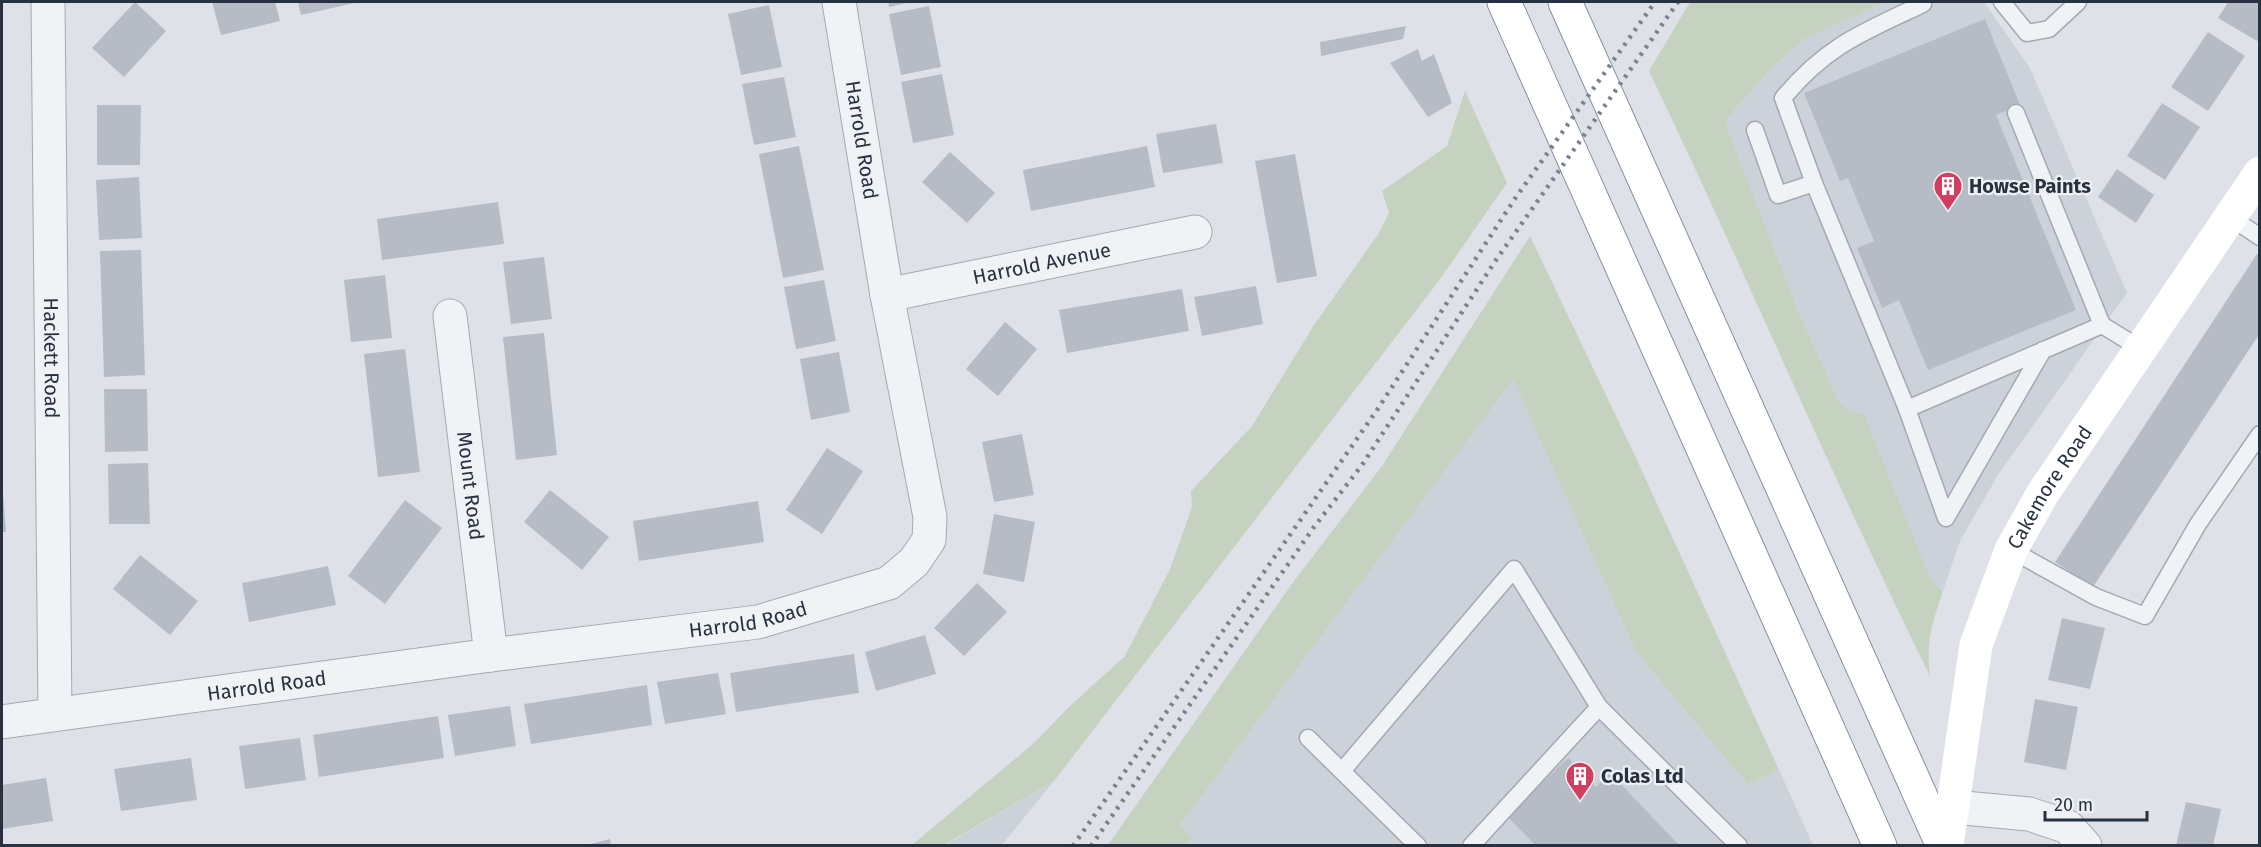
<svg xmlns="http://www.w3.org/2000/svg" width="2261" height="847" viewBox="0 0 2261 847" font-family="'Fira Sans',sans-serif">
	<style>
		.built { fill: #ccd2da }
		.green { fill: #c5d2bf }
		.building { fill: #b5bcc5 }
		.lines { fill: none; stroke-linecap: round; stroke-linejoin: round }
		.service-casing { stroke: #a3a9b2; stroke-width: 19 }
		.minor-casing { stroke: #a3a9b2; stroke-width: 35 }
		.motorway-casing { stroke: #85919f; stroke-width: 35 }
		.service { stroke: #f0f3f6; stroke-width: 16 }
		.minor { stroke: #f0f3f6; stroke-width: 33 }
		.secondary { stroke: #fff; stroke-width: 33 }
		.motorway { stroke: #fff; stroke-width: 33 }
		.rail { stroke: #778392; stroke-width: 4.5; stroke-dasharray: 3 6; stroke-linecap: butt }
		.labels { text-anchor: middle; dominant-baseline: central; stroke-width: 4.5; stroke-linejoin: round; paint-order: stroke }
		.street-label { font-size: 20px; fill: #27313f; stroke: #edf1f5 }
		.poi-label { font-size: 20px; font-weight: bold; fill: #27313f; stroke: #edf1f5; text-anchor: start }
	</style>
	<rect width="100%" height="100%" fill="#dee2e8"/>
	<g class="built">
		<polygon points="1881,2 1984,2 2030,68 2127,293 1998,475 1960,541 1943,591 1931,581 1851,411 1839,402 1797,308 1728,133 1727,119 1771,68 1803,40"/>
		<polygon points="1513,378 1636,652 1748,785 1779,770 1813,845 1184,846 1191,838 1180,825"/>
		<polygon points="1054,781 1002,845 944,846"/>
	</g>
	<g class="green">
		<path d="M 1690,2 L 1882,3 L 1803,40 L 1771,68 L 1727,119 L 1728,131 L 1797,308 L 1839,402 L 1851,411 L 1864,415 L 1931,581 L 1943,591 C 1933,620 1924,647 1931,678 C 1832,478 1746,273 1649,71 Z"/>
		<polygon points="1465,91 1507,183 1438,282 1054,781 944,845 912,845 1033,744 1070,706 1125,656 1170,569 1192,507 1191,491 1252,426 1314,325 1379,233 1389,213 1382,191 1447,146"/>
		<polygon points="1530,236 1636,458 1779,770 1748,785 1636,652 1513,379 1180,825 1192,838 1184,845 1108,845 1294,581 1382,466"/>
	</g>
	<g class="building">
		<polygon points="135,2 166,31 124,77 92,48"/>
		<polygon points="212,2 275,2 280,21 221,35"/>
		<polygon points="298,2 359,2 301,15"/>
		<polygon points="888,2 911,2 889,7"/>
		<polygon points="2228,2 2260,2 2260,36 2257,41 2218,18"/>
		<polygon points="769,5 782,67 741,75 728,14"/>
		<polygon points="929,6 941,67 901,75 889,14"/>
		<polygon points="1985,19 2020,105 1996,115 2076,310 1928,370 1899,300 1882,308 1857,248 1874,241 1848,178 1840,181 1804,93"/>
		<polygon points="1406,26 1403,39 1321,56 1320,42"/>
		<polygon points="2208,32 2245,56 2208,111 2171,87"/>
		<polygon points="1418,49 1422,61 1434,54 1452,103 1428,117 1390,63"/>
		<polygon points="942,74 954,135 913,143 901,82"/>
		<polygon points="784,77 796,137 754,145 742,84"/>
		<polygon points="2162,103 2200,127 2165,180 2127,156"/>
		<polygon points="97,105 141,105 140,165 97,165"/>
		<polygon points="1216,124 1223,163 1163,173 1156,134"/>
		<polygon points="799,146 824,270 783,278 759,154"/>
		<polygon points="1147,146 1155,187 1031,211 1023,170"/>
		<polygon points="950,152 995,193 967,223 922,182"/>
		<polygon points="1295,154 1317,276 1277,283 1255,161"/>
		<polygon points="2117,169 2154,195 2136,223 2098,197"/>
		<polygon points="139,177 142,238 99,240 96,180"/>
		<polygon points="498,202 504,244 382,260 377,219"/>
		<polygon points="141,250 145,375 104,377 100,251"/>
		<polygon points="2257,254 2260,256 2260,333 2093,587 2055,562"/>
		<polygon points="544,257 552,319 511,324 503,262"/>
		<polygon points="385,275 392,338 351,342 344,280"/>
		<polygon points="824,280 836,341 796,349 784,287"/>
		<polygon points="1256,286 1263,324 1202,336 1194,297"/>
		<polygon points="1182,289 1189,331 1067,353 1059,310"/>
		<polygon points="1005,322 1037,349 998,396 966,369"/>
		<polygon points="544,333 557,455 516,460 503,337"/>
		<polygon points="405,349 420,472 378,477 364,354"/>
		<polygon points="839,352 850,412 811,420 800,359"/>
		<polygon points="104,389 147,389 148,451 105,452"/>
		<polygon points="1022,434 1034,495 994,502 982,442"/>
		<polygon points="827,448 863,471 822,534 786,510"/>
		<polygon points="148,463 150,524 109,524 108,464"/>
		<polygon points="2,478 6,532 2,532"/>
		<polygon points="550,490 609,537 582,570 524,522"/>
		<polygon points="405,500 442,528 385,604 348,576"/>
		<polygon points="758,501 764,542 639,561 633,521"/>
		<polygon points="994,514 1035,522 1024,582 983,574"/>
		<polygon points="140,555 198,601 170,635 113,589"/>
		<polygon points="328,566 336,605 249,622 242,583"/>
		<polygon points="977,583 1007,612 964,656 934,628"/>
		<polygon points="2062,618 2105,628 2090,689 2048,680"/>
		<polygon points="925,635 936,674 876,691 865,652"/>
		<polygon points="854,654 859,693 736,712 730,673"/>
		<polygon points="718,673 726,714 665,724 657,682"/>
		<polygon points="647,685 652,725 531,744 524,704"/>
		<polygon points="2035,699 2078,707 2066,770 2024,762"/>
		<polygon points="510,706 516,746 455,756 448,715"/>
		<polygon points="438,716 444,758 319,777 313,735"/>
		<polygon points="300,738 306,780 245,789 239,746"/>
		<polygon points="191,758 197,800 121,811 114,769"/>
		<polygon points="1568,758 1596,787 1610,773 1680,846 1536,846 1507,816"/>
		<polygon points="46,778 53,821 2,829 2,785"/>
		<polygon points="2186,802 2221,809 2213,846 2176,846"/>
		<polygon points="610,839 611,846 587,846 587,845"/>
	</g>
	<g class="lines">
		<g class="service-casing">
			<g id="service">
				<polyline points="2002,2 2027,33 2049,29 2078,2"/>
				<polyline points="2016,113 2102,325 1907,409 1946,518 2043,350"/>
				<polyline points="1755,130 1778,195 1814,183"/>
				<polyline points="2230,217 2260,237"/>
				<polyline points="2102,325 2141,349"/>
				<path d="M 1907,409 L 1814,183 L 1783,98 C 1826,46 1863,32 1923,4 L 1922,2"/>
				<polyline points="2011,550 2096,597 2145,616 2198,524 2260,434"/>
				<polyline points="1308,738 1418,846"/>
				<polyline points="1342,771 1514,569 1599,707"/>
				<polyline points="1471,846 1599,707 1739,846"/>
			</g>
		</g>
		<g class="minor-casing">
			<g id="minor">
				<path id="s1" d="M 48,2 L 55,714"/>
				<path id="s2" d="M 887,295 L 1195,232"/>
				<path id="s3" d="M 450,316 L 491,655"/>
				<path id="s4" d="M 2,722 L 491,655 L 758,622 L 889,583 L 914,562 L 929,540 L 930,517 L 887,295 L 839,2"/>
				<polyline points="1953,807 2029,814 2068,827 2085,846"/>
			</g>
		</g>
		<g class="motorway-casing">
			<g id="motorway">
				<polyline points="1504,2 1880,846"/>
				<polyline points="1565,2 1943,846"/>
			</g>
		</g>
		<use href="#service" class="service"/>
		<use href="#minor" class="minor"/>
		<path class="secondary" id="s5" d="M 1947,846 L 1976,645 L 2011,550 L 2043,493 L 2260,173"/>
		<use href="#motorway" class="motorway"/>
		<g class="rail">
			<polyline points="1073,846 1377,410 1514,200 1655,2"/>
			<polyline points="1091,846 1314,527 1362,465 1496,260 1678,2"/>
		</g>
	</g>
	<defs>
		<g id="building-pin" transform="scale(1.5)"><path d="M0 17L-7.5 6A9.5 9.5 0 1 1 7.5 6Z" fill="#d03f60" stroke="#edf1f5"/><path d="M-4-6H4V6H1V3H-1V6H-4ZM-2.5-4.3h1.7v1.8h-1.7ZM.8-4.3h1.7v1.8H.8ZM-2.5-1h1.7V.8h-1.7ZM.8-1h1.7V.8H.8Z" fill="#fff"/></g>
	</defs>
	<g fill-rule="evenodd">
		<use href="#building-pin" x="1948" y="186"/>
		<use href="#building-pin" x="1580" y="776"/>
	</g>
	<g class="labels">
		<g class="street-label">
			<text transform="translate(862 140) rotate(81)">Harrold Road</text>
			<text stroke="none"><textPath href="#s2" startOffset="158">Harrold Avenue</textPath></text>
			<text stroke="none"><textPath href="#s1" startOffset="356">Hackett Road</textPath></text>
			<text stroke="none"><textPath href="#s3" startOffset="171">Mount Road</textPath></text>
			<text stroke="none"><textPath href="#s5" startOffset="378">Cakemore Road</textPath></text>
			<text stroke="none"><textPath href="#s4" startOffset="753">Harrold Road</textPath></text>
			<text stroke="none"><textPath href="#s4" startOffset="267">Harrold Road</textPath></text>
		</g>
		<g class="poi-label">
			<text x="1969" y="186">Howse Paints</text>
			<text x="1601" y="776">Colas Ltd</text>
		</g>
	</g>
	<rect width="2261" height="847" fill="none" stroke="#27313f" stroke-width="6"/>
	<path d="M2045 811v9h102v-9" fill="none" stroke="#27313f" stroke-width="3"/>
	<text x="2054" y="811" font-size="18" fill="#27313f" stroke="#edf1f5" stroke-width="4.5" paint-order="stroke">20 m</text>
</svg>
